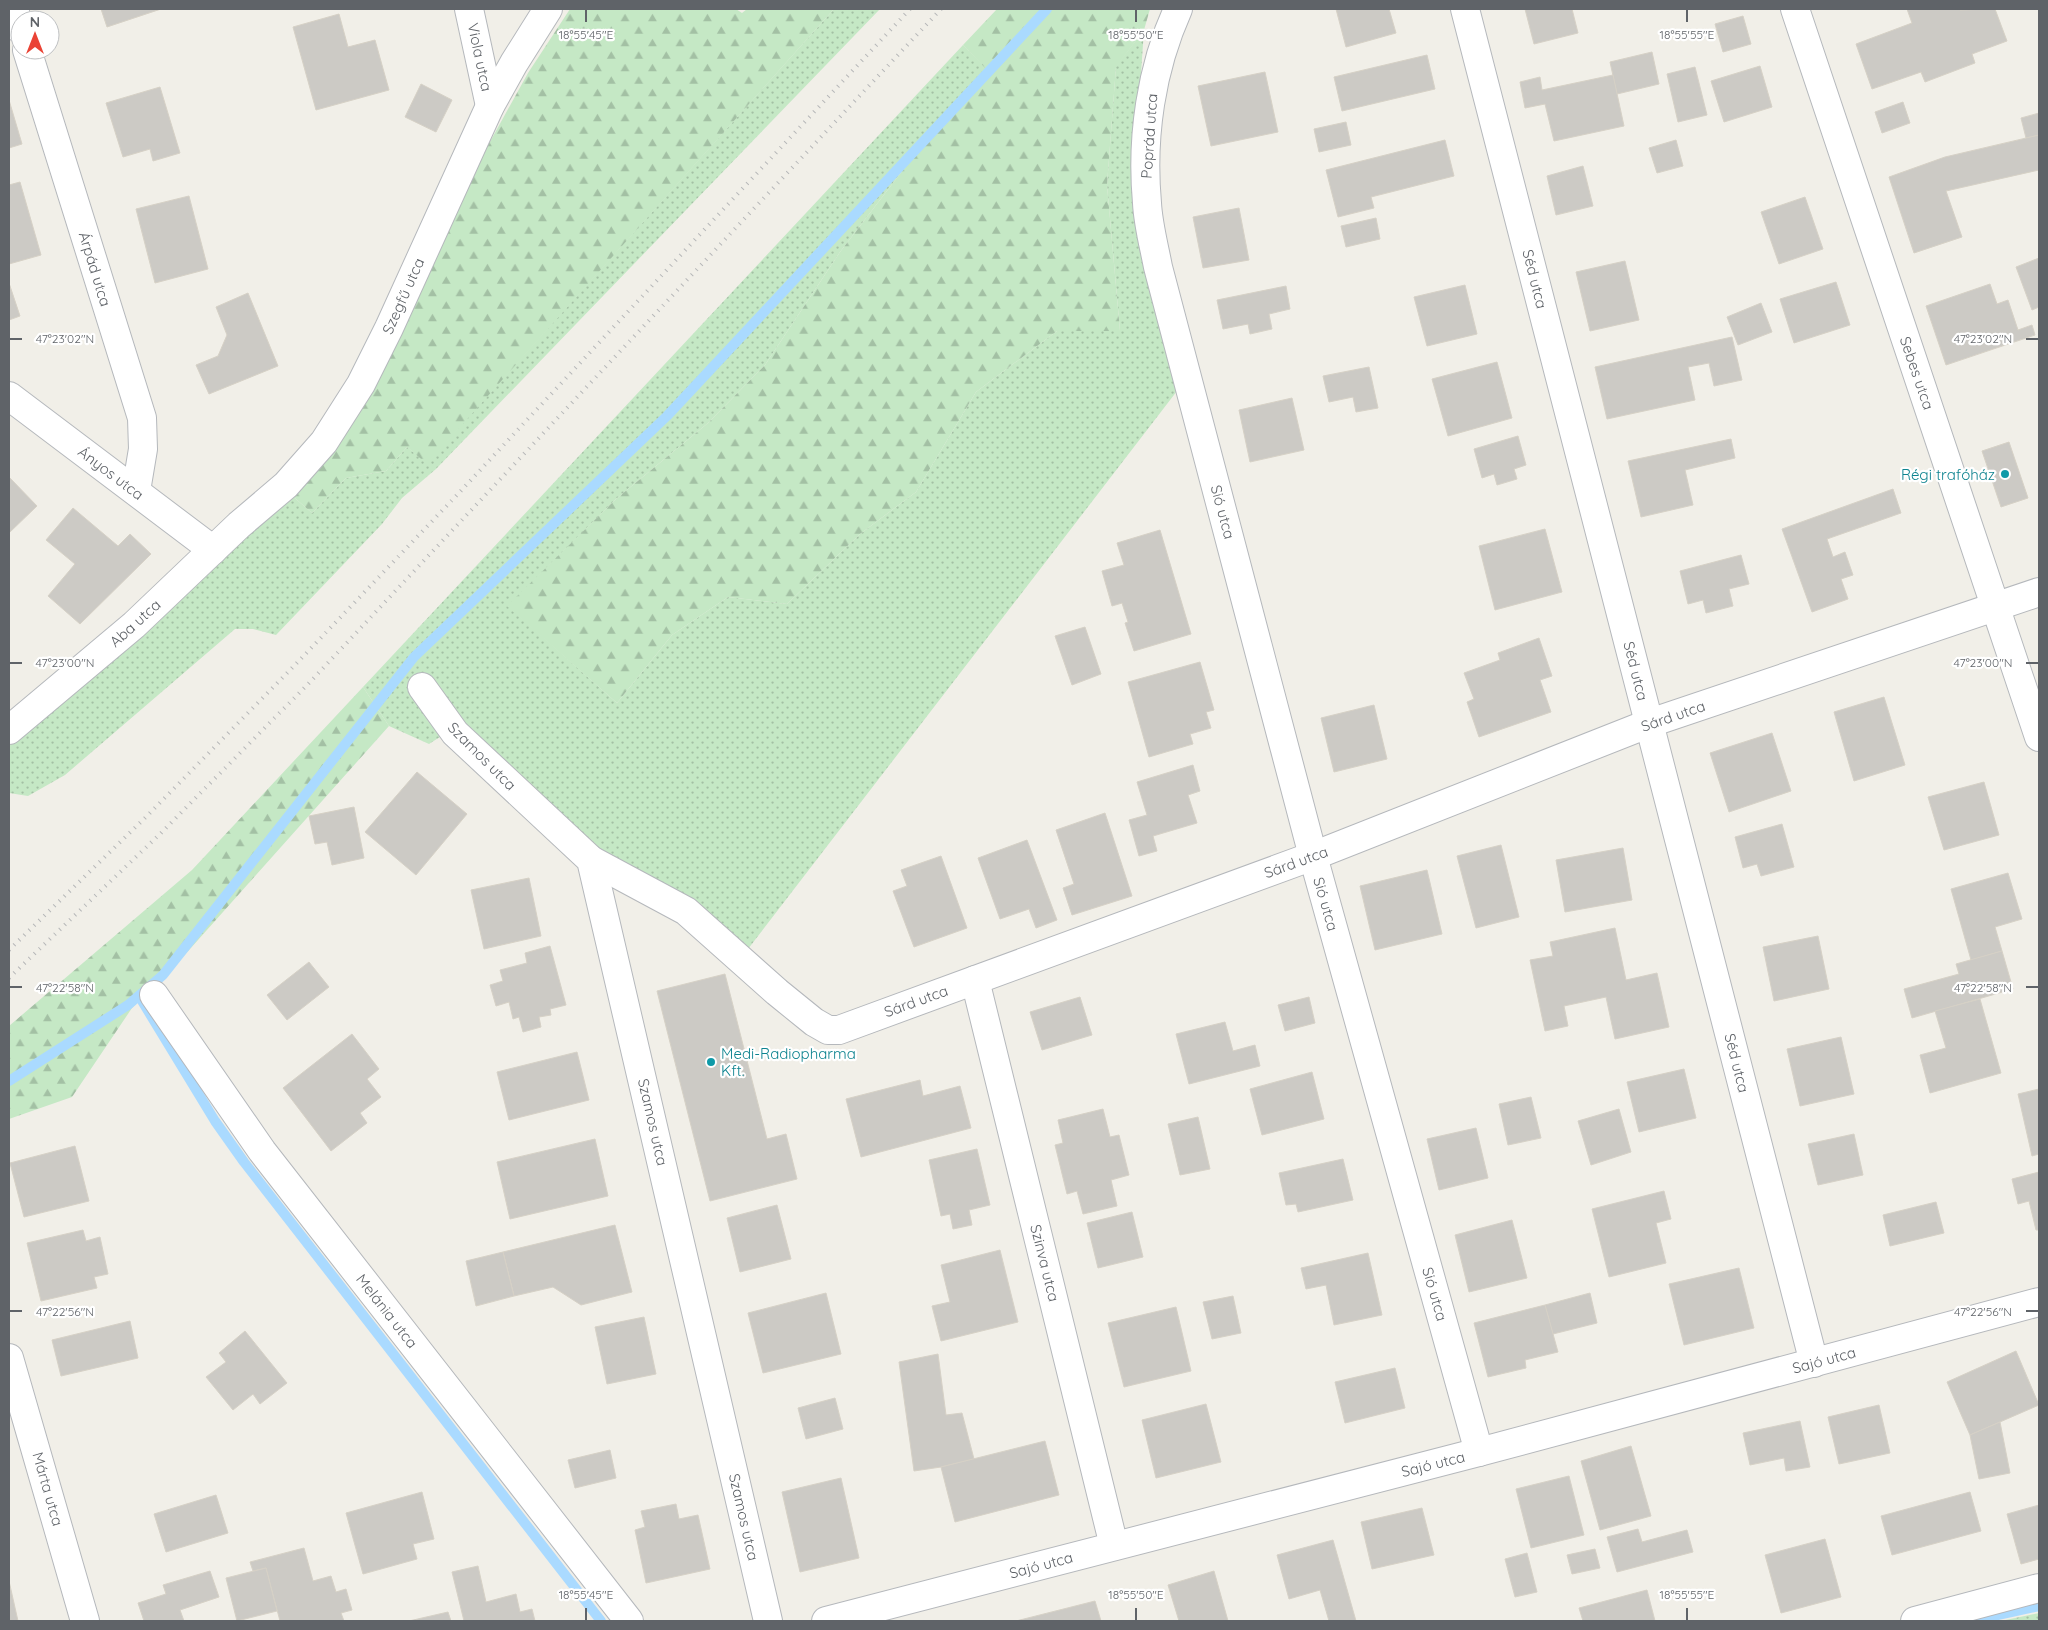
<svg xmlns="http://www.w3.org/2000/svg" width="2048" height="1630" viewBox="0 0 2048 1630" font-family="Quicksand,sans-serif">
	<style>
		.grass { fill: url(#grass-dots) }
		.forest { fill: url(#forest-firs) }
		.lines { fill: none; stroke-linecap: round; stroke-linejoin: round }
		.stream { stroke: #aadaff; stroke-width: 10 }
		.building { fill: #cccac5; stroke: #d6d1c6 }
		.street-casing { stroke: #b5b8bc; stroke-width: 30 }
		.street { stroke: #fff; stroke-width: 28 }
		.rail { stroke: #b6b7b8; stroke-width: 4; stroke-dasharray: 1 6; stroke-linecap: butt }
		.ticks { fill: none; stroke: #5f6368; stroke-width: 2 }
		.culture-dot { fill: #0f9aa8; stroke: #fff; stroke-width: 2 }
		.labels { text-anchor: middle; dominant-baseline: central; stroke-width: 4.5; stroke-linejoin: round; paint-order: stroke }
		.street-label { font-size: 15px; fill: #5f6368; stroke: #fff }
		.culture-label { font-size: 15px; fill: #0d838f; stroke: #fff; text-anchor: end }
		.ticks-label { font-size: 12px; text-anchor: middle; fill: #5f6368; stroke: #fff; stroke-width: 4.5; stroke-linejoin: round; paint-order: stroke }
	</style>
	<defs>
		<pattern id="grass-dots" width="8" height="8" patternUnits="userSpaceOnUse" patternTransform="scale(1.25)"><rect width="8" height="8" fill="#c5e8c5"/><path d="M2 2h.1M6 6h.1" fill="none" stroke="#a3c0a4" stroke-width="1.8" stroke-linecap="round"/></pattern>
		<pattern id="forest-firs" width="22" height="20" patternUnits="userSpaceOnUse" patternTransform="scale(1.25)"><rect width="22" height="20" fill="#c5e8c5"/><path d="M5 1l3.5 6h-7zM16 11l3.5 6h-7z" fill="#a3c0a4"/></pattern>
	</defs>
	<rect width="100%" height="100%" fill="#f1efe8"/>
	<g class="grass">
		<polygon points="834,9 880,9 436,469 402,498 382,524 276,635 253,629 235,629 65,775 28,796 9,793 9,746 127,648 289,493 312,513 346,478 386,471 407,447 427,463"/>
		<polygon points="1144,30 1137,130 1177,391 748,949 593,849 457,726 429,744 389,726 363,687 963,45 991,73 913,157 840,252 765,365 708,423 616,499 508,606 617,703 672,635 728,597 787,604 860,534 916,492 976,392 1057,331 1120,331 1107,185 1116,66"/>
		<polygon points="2039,1613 2039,1621 2001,1621"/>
	</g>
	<g class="forest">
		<polygon points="570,9 736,9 742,13 747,9 834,9 427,464 407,447 386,471 346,478 312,513 289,493 446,230 486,149 528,73"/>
		<polygon points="997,9 1150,9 1144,30 1116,67 1107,185 1120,331 1057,331 976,392 916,492 860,534 787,604 728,597 672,635 617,703 507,606 616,499 708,423 765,365 840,252 913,157 991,74 963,45"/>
		<polygon points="363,687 389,726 165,977 132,1008 72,1097 9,1119 9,1026 192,870"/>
	</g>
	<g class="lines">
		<g class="stream">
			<polyline points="139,996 215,1121 244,1162 601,1621"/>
			<polyline points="9,1081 128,1005 163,975 414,657 667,416 1047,9"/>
			<polyline points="1970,1621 2039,1606"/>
		</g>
	</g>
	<g class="building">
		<polygon points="101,9 161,9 107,27"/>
		<polygon points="1336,9 1389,9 1396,33 1346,47"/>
		<polygon points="1525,9 1572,9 1578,33 1534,44"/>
		<polygon points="1907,9 1960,9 1960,10 1995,9 2007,41 1972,54 1975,63 1925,82 1921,72 1872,89 1856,44 1912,23"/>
		<polygon points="339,14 348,47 375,40 389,90 316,110 293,27"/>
		<polygon points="1743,16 1751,44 1723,52 1715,24"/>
		<polygon points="1652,52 1659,84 1617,94 1610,62"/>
		<polygon points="1427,55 1435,89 1342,111 1334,77"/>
		<polygon points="1760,66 1772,107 1724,122 1711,81"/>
		<polygon points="1695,67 1707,115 1678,122 1667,74"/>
		<polygon points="1265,72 1278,132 1211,146 1198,86"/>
		<polygon points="1613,75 1624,126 1554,141 1545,104 1525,108 1520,82 1540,77 1542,90"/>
		<polygon points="421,84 452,100 436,132 405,117"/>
		<polygon points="160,87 180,153 153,161 150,149 123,157 106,103"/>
		<polygon points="9,100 22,144 9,148"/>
		<polygon points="1903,102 1910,123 1882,133 1875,112"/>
		<polygon points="2039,113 2039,135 2026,138 2021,118"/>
		<polygon points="1346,122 1351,145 1319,152 1314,129"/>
		<polygon points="2039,135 2039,170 1946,191 1962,237 1914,253 1889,177 1945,157"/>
		<polygon points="1445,140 1454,176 1371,197 1374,208 1338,217 1326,170"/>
		<polygon points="1676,140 1683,166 1657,173 1649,148"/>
		<polygon points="1583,166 1593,206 1556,215 1547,176"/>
		<polygon points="20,182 41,255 9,264 9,185"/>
		<polygon points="189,196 208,269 155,283 136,209"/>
		<polygon points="1805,197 1823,249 1779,264 1761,212"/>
		<polygon points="1239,208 1249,260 1203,268 1193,217"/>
		<polygon points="1376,218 1380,239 1346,247 1341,226"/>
		<polygon points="2039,258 2039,307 2032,310 2016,267"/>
		<polygon points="1625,261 1639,320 1590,331 1576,272"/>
		<polygon points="1836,282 1850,325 1794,343 1780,299"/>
		<polygon points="9,283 20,316 9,320"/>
		<polygon points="1990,284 1997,304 2008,300 2018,330 2032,325 2035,335 1946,365 1926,306"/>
		<polygon points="1465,285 1477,334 1427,346 1414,297"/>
		<polygon points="1286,286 1290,309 1269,314 1272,329 1250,334 1248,324 1223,329 1217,300"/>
		<polygon points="248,293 278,366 209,394 196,365 218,356 227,335 216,307"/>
		<polygon points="1761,303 1772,332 1738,345 1727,317"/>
		<polygon points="1732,337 1742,380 1714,386 1709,363 1688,367 1695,400 1607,419 1595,367"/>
		<polygon points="1497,362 1512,418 1448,436 1432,379"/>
		<polygon points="1369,367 1378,408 1356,412 1353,397 1329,402 1323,376"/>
		<polygon points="1292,398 1304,450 1250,462 1239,410"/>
		<polygon points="1518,436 1526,465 1514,469 1517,479 1497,485 1494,474 1482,478 1474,449"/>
		<polygon points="1731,439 1735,458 1685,470 1693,505 1641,517 1628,461"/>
		<polygon points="2009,442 2028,498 2001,507 1982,451"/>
		<polygon points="9,477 37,506 9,533"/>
		<polygon points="1893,489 1901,513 1827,539 1833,557 1845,552 1853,575 1841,579 1848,599 1812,612 1782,529"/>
		<polygon points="73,508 118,546 130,534 151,554 80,624 48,596 75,564 46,540"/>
		<polygon points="1545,529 1562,592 1495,610 1479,546"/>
		<polygon points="1160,530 1191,634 1134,651 1125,623 1128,622 1122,603 1112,606 1102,571 1124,565 1117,543"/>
		<polygon points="1741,555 1749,584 1729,589 1733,606 1706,613 1703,600 1688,604 1680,571"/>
		<polygon points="1085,627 1101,674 1072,685 1055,636"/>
		<polygon points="1539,638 1552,676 1540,680 1551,712 1479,737 1467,702 1474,699 1464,673 1500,660 1498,653"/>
		<polygon points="1200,662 1214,710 1206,712 1211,728 1190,734 1193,744 1149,757 1128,682"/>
		<polygon points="1884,697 1905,765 1854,781 1834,712"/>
		<polygon points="1374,705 1387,759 1334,772 1321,718"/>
		<polygon points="1772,733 1791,791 1729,812 1710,753"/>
		<polygon points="1193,765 1200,791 1188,795 1197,823 1153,836 1157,851 1139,856 1129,820 1147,815 1137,782"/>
		<polygon points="417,772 467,814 416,875 365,832"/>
		<polygon points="1984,782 1999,835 1944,850 1928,797"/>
		<polygon points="354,807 364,858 332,865 327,842 315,844 309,816"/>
		<polygon points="1105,813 1132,896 1072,915 1063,888 1074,884 1056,830"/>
		<polygon points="1782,824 1794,867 1761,876 1757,864 1743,868 1735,837"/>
		<polygon points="1027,840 1057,920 1036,928 1029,909 1000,919 978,858"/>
		<polygon points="1501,845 1519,917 1476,928 1457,856"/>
		<polygon points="1623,848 1632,900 1565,912 1556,860"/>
		<polygon points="941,856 967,928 914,947 893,891 907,886 901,870"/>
		<polygon points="1427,870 1442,934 1375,950 1360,886"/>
		<polygon points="2008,873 2022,919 1995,927 2002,951 1971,960 1951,889"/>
		<polygon points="529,878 541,936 484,949 471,890"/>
		<polygon points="1615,928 1626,980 1657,973 1669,1027 1615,1039 1606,997 1564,1006 1568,1026 1545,1031 1530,960 1553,956 1550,942"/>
		<polygon points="1818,936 1829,989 1774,1001 1763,947"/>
		<polygon points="550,946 566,1005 550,1009 551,1015 539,1017 541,1027 523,1032 519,1017 513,1019 509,1002 496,1006 490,985 503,981 500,970 527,963 525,953"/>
		<polygon points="2002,951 2013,989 1912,1018 1904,989 1959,974 1956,964"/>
		<polygon points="309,962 329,987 287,1020 267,995"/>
		<polygon points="725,974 767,1139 786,1134 797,1179 710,1201 657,991"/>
		<polygon points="1080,997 1092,1035 1042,1050 1030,1012"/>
		<polygon points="1309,997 1315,1023 1285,1031 1278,1005"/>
		<polygon points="1980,999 2001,1073 1930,1093 1920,1055 1946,1048 1935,1011"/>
		<polygon points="1225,1022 1233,1051 1255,1045 1260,1066 1189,1084 1176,1034"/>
		<polygon points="352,1034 379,1069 367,1079 381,1097 360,1113 367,1123 331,1151 283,1088"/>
		<polygon points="1841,1037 1854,1094 1800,1106 1787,1049"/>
		<polygon points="577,1052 589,1100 509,1120 497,1072"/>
		<polygon points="1684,1069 1696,1118 1639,1132 1627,1082"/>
		<polygon points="1312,1072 1324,1119 1262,1135 1250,1089"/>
		<polygon points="920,1080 923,1096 960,1086 971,1128 861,1157 846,1099"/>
		<polygon points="2039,1089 2039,1154 2032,1156 2018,1094"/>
		<polygon points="1531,1097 1541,1138 1508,1145 1499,1104"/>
		<polygon points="1103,1109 1110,1137 1119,1135 1129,1175 1111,1180 1117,1206 1083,1214 1077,1191 1067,1194 1055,1145 1063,1143 1058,1120"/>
		<polygon points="1619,1109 1631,1152 1591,1165 1578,1121"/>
		<polygon points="1198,1117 1210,1169 1180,1175 1168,1124"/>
		<polygon points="1476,1128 1488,1178 1439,1190 1427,1139"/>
		<polygon points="1854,1134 1863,1175 1818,1185 1808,1144"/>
		<polygon points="595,1139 608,1196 510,1219 497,1162"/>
		<polygon points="75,1146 89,1201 24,1217 10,1163"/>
		<polygon points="977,1149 990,1205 969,1210 972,1225 953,1229 950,1214 941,1216 929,1160"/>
		<polygon points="1343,1159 1353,1200 1298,1212 1296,1204 1286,1205 1279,1173"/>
		<polygon points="2039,1172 2039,1230 2036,1230 2029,1201 2018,1204 2012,1179"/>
		<polygon points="1664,1191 1671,1219 1656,1223 1666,1263 1609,1277 1592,1209"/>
		<polygon points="1936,1202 1944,1233 1890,1246 1883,1215"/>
		<polygon points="777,1205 791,1259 740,1272 727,1218"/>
		<polygon points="1132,1212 1143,1257 1098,1268 1087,1223"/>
		<polygon points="1512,1220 1527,1278 1469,1292 1455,1235"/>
		<polygon points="615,1225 632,1292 581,1305 553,1287 514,1296 503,1252"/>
		<polygon points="83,1230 86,1241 100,1237 108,1274 94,1277 97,1288 41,1301 27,1243"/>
		<polygon points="1000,1250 1018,1322 941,1341 932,1306 950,1302 941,1265"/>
		<polygon points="503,1252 514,1296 476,1306 466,1261"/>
		<polygon points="1368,1253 1382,1315 1334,1325 1326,1285 1306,1289 1301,1268"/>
		<polygon points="1739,1268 1754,1328 1684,1345 1669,1284"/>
		<polygon points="826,1293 841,1354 763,1373 748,1313"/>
		<polygon points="1590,1293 1597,1323 1553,1334 1545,1305"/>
		<polygon points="1233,1296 1241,1333 1212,1339 1203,1302"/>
		<polygon points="1545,1305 1558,1352 1525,1360 1526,1368 1488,1377 1474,1323"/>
		<polygon points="1176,1307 1191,1371 1124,1387 1108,1323"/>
		<polygon points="644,1317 656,1374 607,1384 595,1327"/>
		<polygon points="130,1321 138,1358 61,1376 52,1340"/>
		<polygon points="245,1331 287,1383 260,1404 253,1394 233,1410 206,1377 226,1362 219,1353"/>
		<polygon points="2016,1351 2039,1405 1970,1435 1947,1382"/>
		<polygon points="938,1354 946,1415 962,1413 974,1459 941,1467 914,1471 899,1362"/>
		<polygon points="1395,1368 1405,1408 1345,1423 1335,1382"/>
		<polygon points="835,1398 843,1429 806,1439 798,1408"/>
		<polygon points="1206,1404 1221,1462 1156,1478 1142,1420"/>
		<polygon points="1879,1405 1890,1453 1839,1464 1828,1417"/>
		<polygon points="1800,1421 1810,1467 1786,1471 1784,1458 1750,1465 1743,1433"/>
		<polygon points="2000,1422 2010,1473 1979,1479 1970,1435"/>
		<polygon points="1045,1441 1059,1495 955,1522 941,1467"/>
		<polygon points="1631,1446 1651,1516 1600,1530 1581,1461"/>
		<polygon points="610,1450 616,1478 575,1488 568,1460"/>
		<polygon points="1569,1476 1584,1535 1531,1548 1516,1489"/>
		<polygon points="841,1478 859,1558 800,1572 782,1492"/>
		<polygon points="422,1492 434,1539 413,1544 417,1559 363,1574 346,1513"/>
		<polygon points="1970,1492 1981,1531 1892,1555 1881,1516"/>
		<polygon points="216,1495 228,1533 166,1552 154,1514"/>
		<polygon points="676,1504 679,1519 698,1515 710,1569 646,1583 635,1530 645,1527 641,1511"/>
		<polygon points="2039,1505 2039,1559 2021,1564 2007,1514"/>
		<polygon points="1422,1508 1434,1555 1372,1569 1361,1522"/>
		<polygon points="1638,1529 1642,1542 1687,1530 1693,1552 1617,1572 1607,1537"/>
		<polygon points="1825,1539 1841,1597 1781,1613 1765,1555"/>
		<polygon points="1333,1540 1356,1621 1329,1621 1320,1590 1289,1599 1277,1555"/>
		<polygon points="304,1548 313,1581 331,1576 336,1592 346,1589 352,1610 341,1613 344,1621 280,1621 266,1568 253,1571 250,1562"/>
		<polygon points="1595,1549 1600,1568 1572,1574 1567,1555"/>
		<polygon points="1527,1553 1537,1592 1515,1597 1505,1559"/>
		<polygon points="478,1566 486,1602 516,1594 520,1612 532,1609 535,1621 464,1621 452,1572"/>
		<polygon points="266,1568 277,1611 237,1621 226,1578"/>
		<polygon points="210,1571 219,1597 180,1610 184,1621 144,1621 138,1603 166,1594 163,1585"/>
		<polygon points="1214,1571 1228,1621 1179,1621 1168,1585"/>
		<polygon points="9,1581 18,1621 9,1621"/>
		<polygon points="1647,1590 1655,1621 1583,1621 1579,1608"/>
		<polygon points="1095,1601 1101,1621 1016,1621"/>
		<polygon points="448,1612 451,1621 409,1621"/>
	</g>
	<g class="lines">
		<g class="street-casing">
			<g id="street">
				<polyline points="14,9 20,29"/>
				<polyline points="469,9 490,106"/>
				<path d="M 1178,9 C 1151,69 1141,137 1147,203 C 1148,224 1154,246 1158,267 L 1313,856 L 1479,1452"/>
				<polyline points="1465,9 1814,1363"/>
				<polyline points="1795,9 2039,737"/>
				<polyline points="27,50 142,418 143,449 136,491"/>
				<polyline points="9,396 213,550"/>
				<polyline points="422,687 455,733 591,860 768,1621"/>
				<polyline points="9,730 134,625 239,525 286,485 324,442 361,384 389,328 490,106 514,63 548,9"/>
				<polyline points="591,860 686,911 777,992 814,1022 828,1030 839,1030 1313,856 1650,723 2039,592"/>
				<polyline points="975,980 1114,1546"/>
				<polyline points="154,995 262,1151 629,1621"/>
				<polyline points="9,1358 85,1621"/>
				<polyline points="826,1621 1479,1452 2039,1302"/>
				<polyline points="1915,1621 2039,1588"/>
			</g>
		</g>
		<use href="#street" class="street"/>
		<g class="rail">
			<polyline points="9,950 148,815 295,665 457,495 910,9"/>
			<polyline points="9,978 160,834 311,681 941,9"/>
		</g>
	</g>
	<path class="ticks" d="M 586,10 L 586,22M 1136,10 L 1136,22M 1687,10 L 1687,22M 10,339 L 22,339M 2026,339 L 2038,339M 10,663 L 22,663M 2026,663 L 2038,663M 10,987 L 22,987M 2026,987 L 2038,987M 10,1311 L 22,1311M 2026,1311 L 2038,1311M 586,1608 L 586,1620M 1136,1608 L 1136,1620M 1687,1608 L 1687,1620"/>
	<g class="culture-dot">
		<circle cx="2005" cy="474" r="5"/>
		<circle cx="711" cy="1062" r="5"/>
	</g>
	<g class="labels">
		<g class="street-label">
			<text transform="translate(480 57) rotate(78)">Viola utca</text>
			<text transform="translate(1149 136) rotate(-86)">Poprád utca</text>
			<text transform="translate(95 269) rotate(73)">Árpád utca</text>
			<text transform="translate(1535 279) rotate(76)">Séd utca</text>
			<text transform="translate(403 296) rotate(-66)">Szegfű utca</text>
			<text transform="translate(1917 373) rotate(71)">Sebes utca</text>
			<text transform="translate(111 473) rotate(37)">Ányos utca</text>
			<text transform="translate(1223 512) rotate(75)">Sió utca</text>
			<text transform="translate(135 623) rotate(-42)">Aba utca</text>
			<text transform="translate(1636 671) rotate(76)">Séd utca</text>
			<text transform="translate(1673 716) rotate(-19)">Sárd utca</text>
			<text transform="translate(482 756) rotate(45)">Szamos utca</text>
			<text transform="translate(1296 862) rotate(-20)">Sárd utca</text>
			<text transform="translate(1326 904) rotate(74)">Sió utca</text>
			<text transform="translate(916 1001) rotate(-20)">Sárd utca</text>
			<text transform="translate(1737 1063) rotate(76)">Séd utca</text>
			<text transform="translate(653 1122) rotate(77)">Szamos utca</text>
			<text transform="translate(1045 1263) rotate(76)">Szinva utca</text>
			<text transform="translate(1435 1294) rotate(74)">Sió utca</text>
			<text transform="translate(387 1311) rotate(52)">Melánia utca</text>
			<text transform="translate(1824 1360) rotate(-15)">Sajó utca</text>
			<text transform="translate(1433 1464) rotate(-14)">Sajó utca</text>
			<text transform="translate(48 1489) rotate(74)">Márta utca</text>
			<text transform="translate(744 1517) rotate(77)">Szamos utca</text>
			<text transform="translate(1041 1565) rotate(-15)">Sajó utca</text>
		</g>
		<g class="culture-label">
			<text x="1995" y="474">Régi trafóház</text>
			<text x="721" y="1053" text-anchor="start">Medi-Radiopharma<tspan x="721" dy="17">Kft.</tspan></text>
		</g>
	</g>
	<g class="ticks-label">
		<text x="586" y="39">18°55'45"E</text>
		<text x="1136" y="39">18°55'50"E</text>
		<text x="1687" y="39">18°55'55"E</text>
		<text x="65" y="343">47°23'02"N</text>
		<text x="1983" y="343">47°23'02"N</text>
		<text x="65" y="667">47°23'00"N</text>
		<text x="1983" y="667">47°23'00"N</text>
		<text x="65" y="992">47°22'58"N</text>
		<text x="1983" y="992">47°22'58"N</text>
		<text x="65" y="1316">47°22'56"N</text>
		<text x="1983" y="1316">47°22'56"N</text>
		<text x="586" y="1599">18°55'45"E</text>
		<text x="1136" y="1599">18°55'50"E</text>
		<text x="1687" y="1599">18°55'55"E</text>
	</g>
	<rect width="2048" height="1630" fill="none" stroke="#5f6368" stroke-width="20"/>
	<g transform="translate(35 35)"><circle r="24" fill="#ffffff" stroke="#bfc1c3"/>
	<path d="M0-4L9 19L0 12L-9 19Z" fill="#ea4335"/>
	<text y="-8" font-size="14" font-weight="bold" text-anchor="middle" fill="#5f6368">N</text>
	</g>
</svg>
